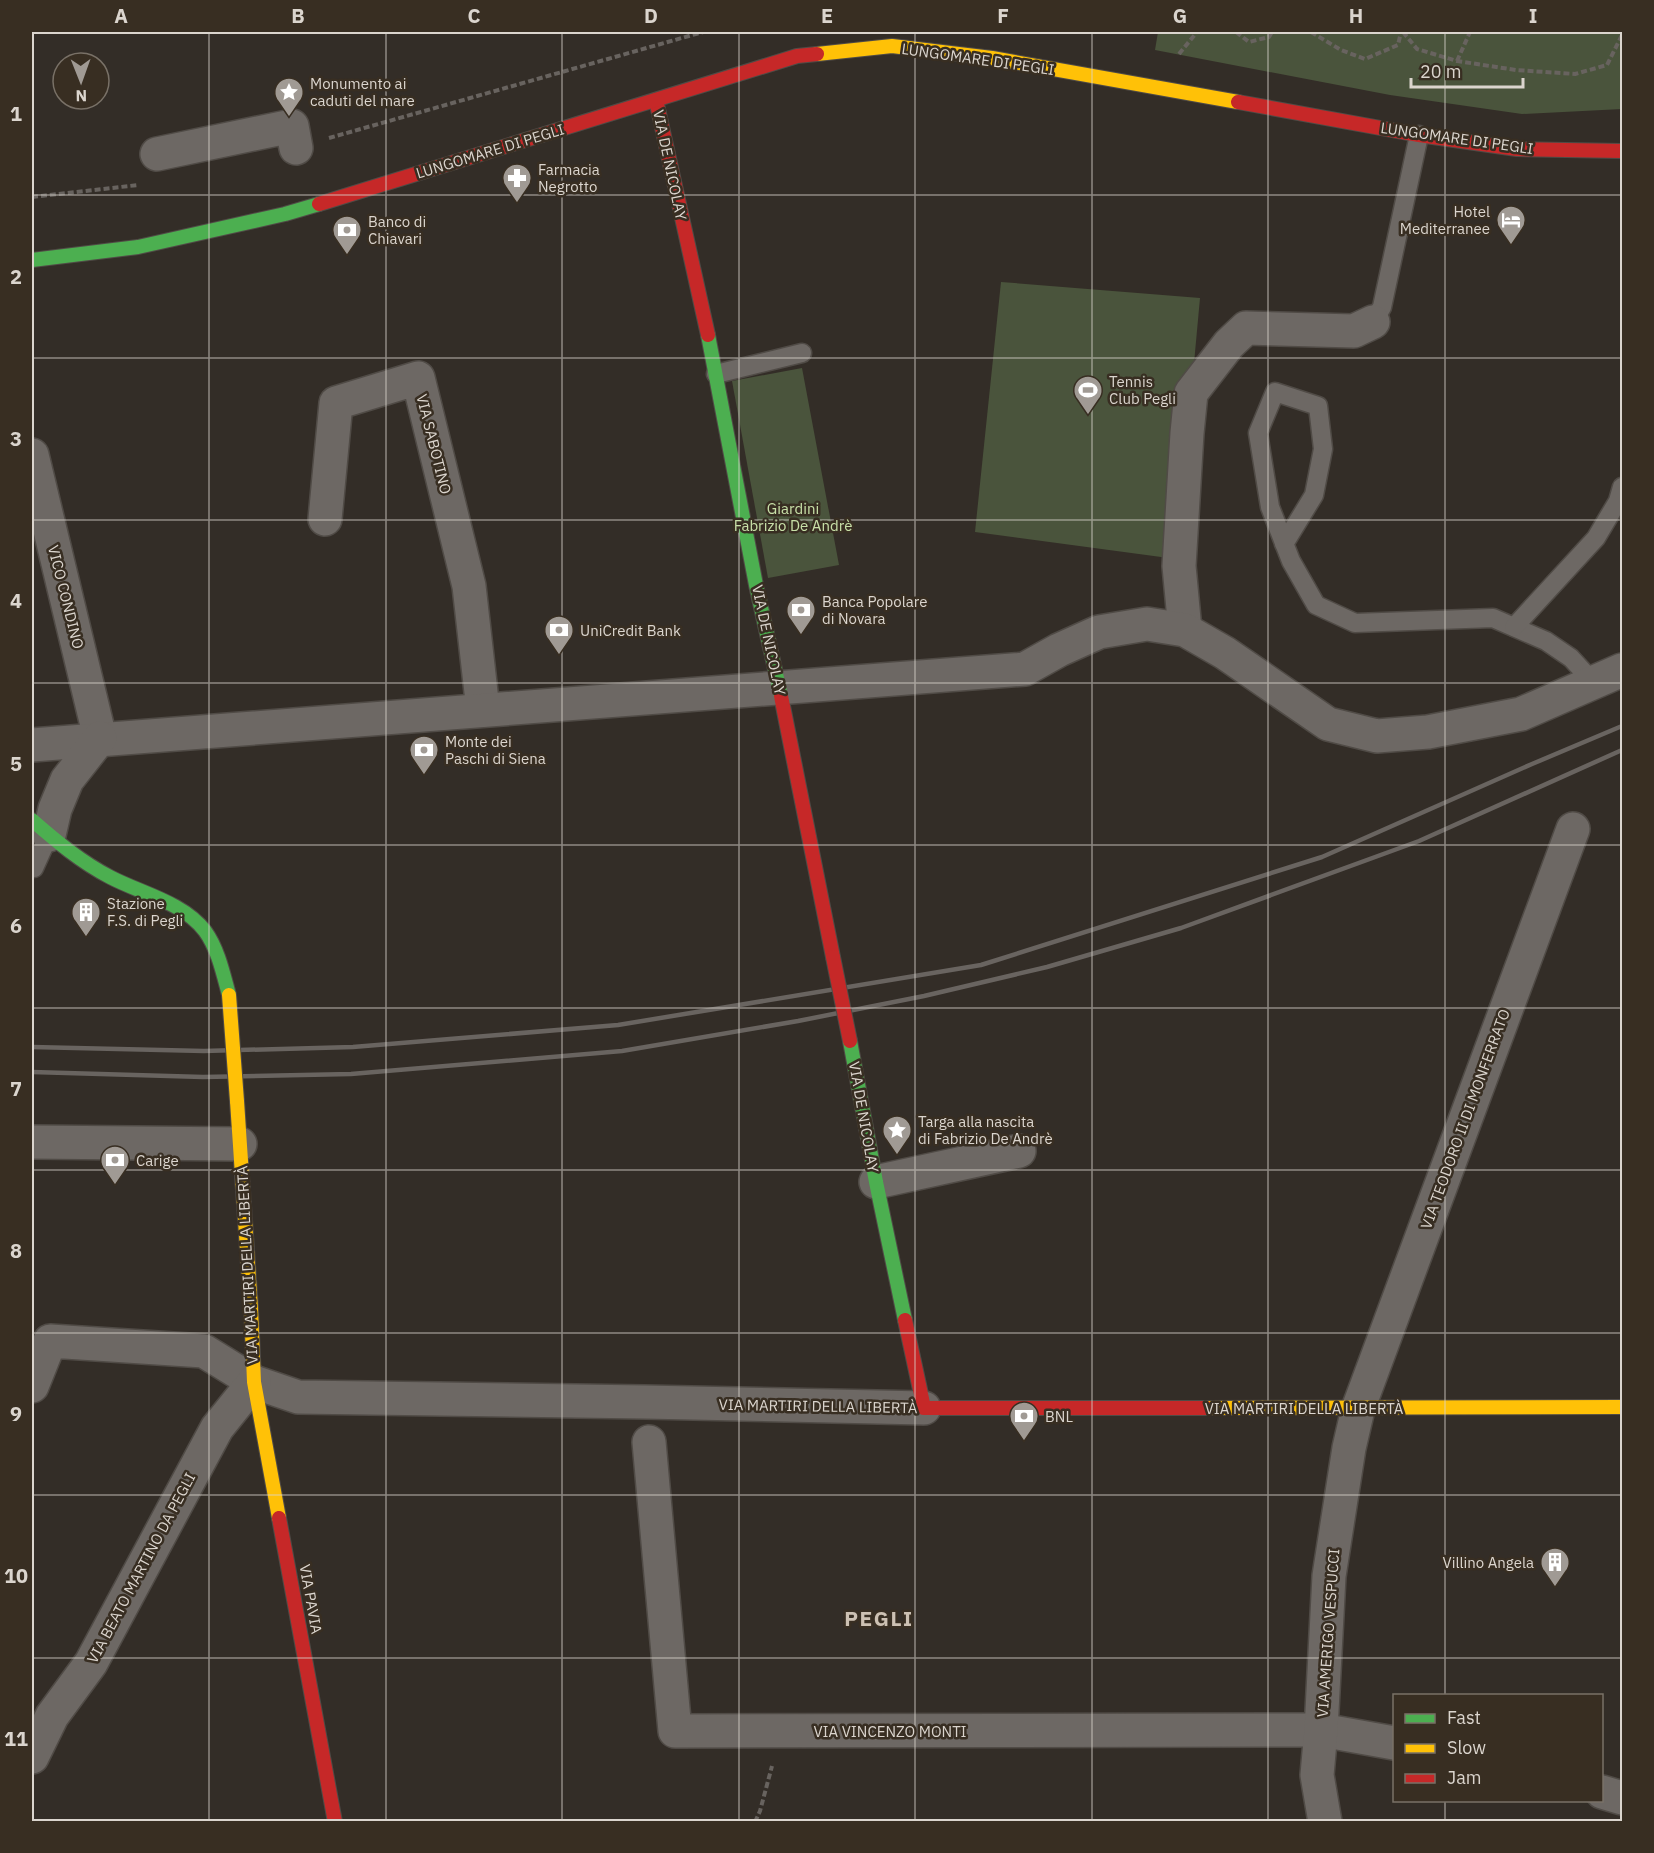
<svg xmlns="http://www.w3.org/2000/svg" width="1654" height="1853" viewBox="0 0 1654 1853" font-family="'IBM Plex Sans',sans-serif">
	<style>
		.green { fill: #4a543c }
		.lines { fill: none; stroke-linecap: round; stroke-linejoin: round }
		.lane-casing { stroke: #504b46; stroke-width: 21 }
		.street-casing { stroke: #504b46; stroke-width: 36 }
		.fast-casing { stroke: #504b46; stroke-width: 16 }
		.slow-casing { stroke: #504b46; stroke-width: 16 }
		.jam-casing { stroke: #504b46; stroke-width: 16 }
		.path { stroke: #68635f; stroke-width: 4; stroke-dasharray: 6 3; stroke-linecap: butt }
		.lane { stroke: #6d6864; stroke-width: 18 }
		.street { stroke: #6d6864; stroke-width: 33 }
		.fast { stroke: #4caf50; stroke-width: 14 }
		.slow { stroke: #ffc107; stroke-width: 14 }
		.jam { stroke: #c62828; stroke-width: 14 }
		.rail { stroke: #696460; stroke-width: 4.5 }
		.slow-bridge-casing { stroke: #504b46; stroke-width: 16; stroke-linecap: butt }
		.jam-bridge-casing { stroke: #504b46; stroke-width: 16; stroke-linecap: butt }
		.slow-bridge { stroke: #ffc107; stroke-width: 14 }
		.jam-bridge { stroke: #c62828; stroke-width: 14 }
		.grid { fill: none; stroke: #dbd5ce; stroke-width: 1.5; stroke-opacity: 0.55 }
		.labels { text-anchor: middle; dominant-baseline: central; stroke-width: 5; stroke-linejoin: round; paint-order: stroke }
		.street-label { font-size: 15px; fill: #dbd5ce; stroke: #382e22 }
		.poi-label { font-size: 15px; fill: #dbd5ce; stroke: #382e22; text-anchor: start }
		.park-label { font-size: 15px; fill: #c8e0a8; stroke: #382e22 }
		.district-label { font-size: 21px; font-weight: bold; letter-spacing: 1.5px; fill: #cdc1b3; stroke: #382e22 }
		.neatline { fill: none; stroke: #dbd5ce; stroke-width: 2 }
		.grid-label { font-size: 20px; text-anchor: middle; font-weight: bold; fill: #dbd5ce }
	</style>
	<rect width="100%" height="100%" fill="#332d27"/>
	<g class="green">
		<polygon points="1158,32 1622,32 1622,109 1522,114 1390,95 1155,50"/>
		<polygon points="1001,282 1200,298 1176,559 975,532"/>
		<polygon points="802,368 839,565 768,578 732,381"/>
	</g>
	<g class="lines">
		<g class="lane-casing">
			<g id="lane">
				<polyline points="1373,322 1382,307 1419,135"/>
				<polyline points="716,374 802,353"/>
				<polyline points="1284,544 1314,495 1323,449 1318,406 1275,392 1258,433 1270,507 1291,561 1316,605 1355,623 1493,618 1546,641 1571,658 1593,682"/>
				<polyline points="1514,627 1596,538 1618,501 1622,487"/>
				<polyline points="32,868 34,868 49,835"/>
			</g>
		</g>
		<g class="street-casing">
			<g id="street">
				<polyline points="157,154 292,126 296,148"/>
				<polyline points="32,455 100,738"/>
				<polyline points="325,519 336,403 418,378 469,586 483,710"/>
				<polyline points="1185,630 1179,566 1187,433 1191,393 1229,344 1246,328 1354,331 1373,322"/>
				<polyline points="32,745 1025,669 1059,650 1099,632 1147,624 1185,630 1225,653 1328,724 1377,736 1428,732 1521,714 1622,670"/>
				<polyline points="49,835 55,809 67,780 100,738"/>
				<polyline points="32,1142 240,1144"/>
				<polyline points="876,1182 1019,1151"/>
				<polyline points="32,1386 50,1341 204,1351 254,1382 298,1397 645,1402 924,1408"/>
				<polyline points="649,1442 675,1731 1321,1730 1394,1743"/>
				<polyline points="32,1757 52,1716 91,1663 217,1428 254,1382"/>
				<polyline points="1602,1792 1622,1798"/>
				<polyline points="1325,1822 1317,1775 1321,1730 1329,1576 1349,1448 1358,1409 1573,829"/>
			</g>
		</g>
		<g class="fast-casing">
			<g id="fast">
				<polyline points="32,260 138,247 285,214 319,204"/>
				<polyline points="708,335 756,585 781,696"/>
				<path d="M 32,820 C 56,841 81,862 110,877 C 140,893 183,902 205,931 C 218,949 223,973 229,995"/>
				<polyline points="850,1041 876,1182 905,1320"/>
			</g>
		</g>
		<g class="slow-casing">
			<g id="slow">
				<polyline points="817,54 892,46 992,58 1238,102"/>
				<polyline points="237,1101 251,1309 254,1382 279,1518"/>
				<polyline points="1206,1408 1622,1407"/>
			</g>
		</g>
		<g class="jam-casing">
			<g id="jam">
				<polyline points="656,100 708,335"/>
				<polyline points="1238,102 1419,135 1517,149 1622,151"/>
				<polyline points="319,204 797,56 817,54"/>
				<polyline points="781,696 833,957"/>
				<polyline points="905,1320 924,1408 1206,1408"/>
				<polyline points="279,1518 335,1822"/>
			</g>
		</g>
		<g class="path">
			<polyline points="1236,32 1249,42 1269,37 1272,32"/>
			<polyline points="1311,32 1341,50 1365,59 1398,45 1401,32"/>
			<polyline points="1403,32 1417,49 1457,61 1516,70 1575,74 1607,65 1622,35"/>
			<polyline points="1179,54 1197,32"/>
			<polyline points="1457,61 1470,32"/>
			<polyline points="329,138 703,32"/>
			<polyline points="32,197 138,185"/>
			<polyline points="755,1822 760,1811 772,1766"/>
		</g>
		<use href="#lane" class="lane"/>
		<use href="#street" class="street"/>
		<use href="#fast" class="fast"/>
		<use href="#slow" class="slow"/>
		<use href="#jam" class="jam"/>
		<g class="rail">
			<polyline points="32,1047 204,1051 353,1047 618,1025 981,965 1322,857 1532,764 1622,726"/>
			<polyline points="32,1072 203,1077 351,1074 622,1051 798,1021 924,996 1047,967 1181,928 1419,841 1622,750"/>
		</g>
		<g class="slow-bridge-casing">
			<polyline id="slow-bridge" points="229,995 237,1101"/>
		</g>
		<g class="jam-bridge-casing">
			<polyline id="jam-bridge" points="833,957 850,1041"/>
		</g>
		<use href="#slow-bridge" class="slow-bridge"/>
		<use href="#jam-bridge" class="jam-bridge"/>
	</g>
	<path class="grid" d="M 209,32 L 209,1822M 386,32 L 386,1822M 562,32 L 562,1822M 739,32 L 739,1822M 915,32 L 915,1822M 1092,32 L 1092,1822M 1268,32 L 1268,1822M 1445,32 L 1445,1696M 32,195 L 1622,195M 32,358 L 1622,358M 32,520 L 1622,520M 32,683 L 1622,683M 32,845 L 1622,845M 32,1008 L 1622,1008M 32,1170 L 1622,1170M 32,1333 L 1622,1333M 32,1495 L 1622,1495M 32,1658 L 1622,1658M 1445,1800 L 1445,1822"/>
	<defs>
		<g id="sight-pin" transform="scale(1.5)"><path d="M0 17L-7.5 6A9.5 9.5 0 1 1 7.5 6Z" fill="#a09a94" stroke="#382e22"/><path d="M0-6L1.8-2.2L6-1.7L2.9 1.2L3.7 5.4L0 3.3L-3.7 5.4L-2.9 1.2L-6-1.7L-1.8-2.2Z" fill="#fff"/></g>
		<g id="pharmacy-pin" transform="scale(1.5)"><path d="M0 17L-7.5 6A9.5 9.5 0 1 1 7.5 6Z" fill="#a09a94" stroke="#382e22"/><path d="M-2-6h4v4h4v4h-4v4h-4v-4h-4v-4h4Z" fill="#fff"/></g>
		<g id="hotel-pin" transform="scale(1.5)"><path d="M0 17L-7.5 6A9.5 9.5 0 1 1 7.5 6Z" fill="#a09a94" stroke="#382e22"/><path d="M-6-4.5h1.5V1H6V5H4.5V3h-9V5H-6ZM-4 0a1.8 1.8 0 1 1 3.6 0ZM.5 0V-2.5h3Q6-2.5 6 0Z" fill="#fff"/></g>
		<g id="bank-pin" transform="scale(1.5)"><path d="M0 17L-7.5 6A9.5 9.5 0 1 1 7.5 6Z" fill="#a09a94" stroke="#382e22"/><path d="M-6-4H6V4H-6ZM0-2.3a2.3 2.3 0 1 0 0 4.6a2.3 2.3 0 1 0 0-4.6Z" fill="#fff"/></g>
		<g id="stadium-pin" transform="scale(1.5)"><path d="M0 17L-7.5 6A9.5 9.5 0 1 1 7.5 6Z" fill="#a09a94" stroke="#382e22"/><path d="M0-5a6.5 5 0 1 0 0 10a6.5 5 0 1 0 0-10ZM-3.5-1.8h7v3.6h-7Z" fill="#fff"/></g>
		<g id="building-pin" transform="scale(1.5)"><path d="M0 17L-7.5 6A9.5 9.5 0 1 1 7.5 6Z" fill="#a09a94" stroke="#382e22"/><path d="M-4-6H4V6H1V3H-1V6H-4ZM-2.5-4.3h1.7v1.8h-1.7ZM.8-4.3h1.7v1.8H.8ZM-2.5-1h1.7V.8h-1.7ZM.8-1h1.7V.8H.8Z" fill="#fff"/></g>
	</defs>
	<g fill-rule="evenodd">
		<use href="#sight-pin" x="289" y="92"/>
		<use href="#pharmacy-pin" x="517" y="178"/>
		<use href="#hotel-pin" x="1511" y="220"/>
		<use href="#bank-pin" x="347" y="230"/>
		<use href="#stadium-pin" x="1088" y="390"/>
		<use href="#bank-pin" x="801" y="610"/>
		<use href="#bank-pin" x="559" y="630"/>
		<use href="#bank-pin" x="424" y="750"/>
		<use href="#building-pin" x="86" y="912"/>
		<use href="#sight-pin" x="897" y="1130"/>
		<use href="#bank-pin" x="115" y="1160"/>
		<use href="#bank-pin" x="1024" y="1416"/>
		<use href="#building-pin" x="1555" y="1562"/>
	</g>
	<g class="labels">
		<g class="street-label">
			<text transform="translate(978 59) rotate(8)">LUNGOMARE DI PEGLI</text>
			<text transform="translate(1457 138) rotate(8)">LUNGOMARE DI PEGLI</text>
			<text transform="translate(490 151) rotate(-17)">LUNGOMARE DI PEGLI</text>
			<text transform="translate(670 165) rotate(78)">VIA DE NICOLAY</text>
			<text transform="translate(434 444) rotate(76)">VIA SABOTINO</text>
			<text transform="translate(66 597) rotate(76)">VICO CONDINO</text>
			<text transform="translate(769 640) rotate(78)">VIA DE NICOLAY</text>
			<text transform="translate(864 1117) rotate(80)">VIA DE NICOLAY</text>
			<text transform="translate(1465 1119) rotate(-70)">VIA TEODORO II DI MONFERRATO</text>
			<text transform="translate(247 1265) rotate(-93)">VIA MARTIRI DELLA LIBERTÀ</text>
			<text transform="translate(818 1406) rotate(1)">VIA MARTIRI DELLA LIBERTÀ</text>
			<text x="1304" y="1408">VIA MARTIRI DELLA LIBERTÀ</text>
			<text transform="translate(141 1568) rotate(-62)">VIA BEATO MARTINO DA PEGLI</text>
			<text transform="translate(311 1599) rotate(80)">VIA PAVIA</text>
			<text transform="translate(1328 1633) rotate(-86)">VIA AMERIGO VESPUCCI</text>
			<text x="890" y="1731">VIA VINCENZO MONTI</text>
		</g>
		<g class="poi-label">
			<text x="310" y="83">Monumento ai<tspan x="310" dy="17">caduti del mare</tspan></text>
			<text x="538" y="169">Farmacia<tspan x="538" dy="17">Negrotto</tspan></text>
			<text x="1490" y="211" text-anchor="end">Hotel<tspan x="1490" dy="17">Mediterranee</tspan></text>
			<text x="368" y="221">Banco di<tspan x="368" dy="17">Chiavari</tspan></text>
			<text x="1109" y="381">Tennis<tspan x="1109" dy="17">Club Pegli</tspan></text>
			<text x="822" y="601">Banca Popolare<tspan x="822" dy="17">di Novara</tspan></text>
			<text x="580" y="630">UniCredit Bank</text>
			<text x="445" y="741">Monte dei<tspan x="445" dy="17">Paschi di Siena</tspan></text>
			<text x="107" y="903">Stazione<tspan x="107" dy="17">F.S. di Pegli</tspan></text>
			<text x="918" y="1121">Targa alla nascita<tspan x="918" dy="17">di Fabrizio De Andrè</tspan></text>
			<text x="136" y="1160">Carige</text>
			<text x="1045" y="1416">BNL</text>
			<text x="1534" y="1562" text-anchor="end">Villino Angela</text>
		</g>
		<g class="park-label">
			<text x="793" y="508">Giardini<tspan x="793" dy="17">Fabrizio De Andrè</tspan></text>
		</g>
		<g class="district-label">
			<text x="879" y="1618">PEGLI</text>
		</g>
	</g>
	<rect width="1654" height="1853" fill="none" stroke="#382e22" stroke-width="66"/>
	<rect x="1393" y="1694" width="210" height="108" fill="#382e22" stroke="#797167" stroke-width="1.5"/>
	<rect x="1405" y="1714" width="30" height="9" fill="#4caf50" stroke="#797167" stroke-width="1.5"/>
	<text x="1447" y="1724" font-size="18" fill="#dbd5ce">Fast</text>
	<rect x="1405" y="1744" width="30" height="9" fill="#ffc107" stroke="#797167" stroke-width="1.5"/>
	<text x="1447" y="1754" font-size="18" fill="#dbd5ce">Slow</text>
	<rect x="1405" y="1774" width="30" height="9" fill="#c62828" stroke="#797167" stroke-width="1.5"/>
	<text x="1447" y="1784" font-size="18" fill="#dbd5ce">Jam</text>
	<g transform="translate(81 81) rotate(179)"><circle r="28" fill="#382e22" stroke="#797167" stroke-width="1.5"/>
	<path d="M0-4.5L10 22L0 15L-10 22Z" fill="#a09a94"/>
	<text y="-9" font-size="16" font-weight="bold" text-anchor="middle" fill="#dbd5ce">N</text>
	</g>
	<path d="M1411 78v9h112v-9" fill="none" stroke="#dbd5ce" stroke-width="3"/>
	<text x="1420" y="78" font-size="18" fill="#dbd5ce" stroke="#382e22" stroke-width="4.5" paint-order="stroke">20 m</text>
	<rect x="33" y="33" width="1588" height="1787" class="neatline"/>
	<g class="grid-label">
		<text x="121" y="23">A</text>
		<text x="298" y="23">B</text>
		<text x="474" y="23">C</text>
		<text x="651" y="23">D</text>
		<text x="827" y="23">E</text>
		<text x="1003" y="23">F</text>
		<text x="1180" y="23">G</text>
		<text x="1356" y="23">H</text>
		<text x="1533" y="23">I</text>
		<text x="16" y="121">1</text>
		<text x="16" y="284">2</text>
		<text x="16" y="446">3</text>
		<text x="16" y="608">4</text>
		<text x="16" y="771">5</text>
		<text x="16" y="933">6</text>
		<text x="16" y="1096">7</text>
		<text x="16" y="1258">8</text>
		<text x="16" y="1421">9</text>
		<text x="16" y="1583">10</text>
		<text x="16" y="1746">11</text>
	</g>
</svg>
